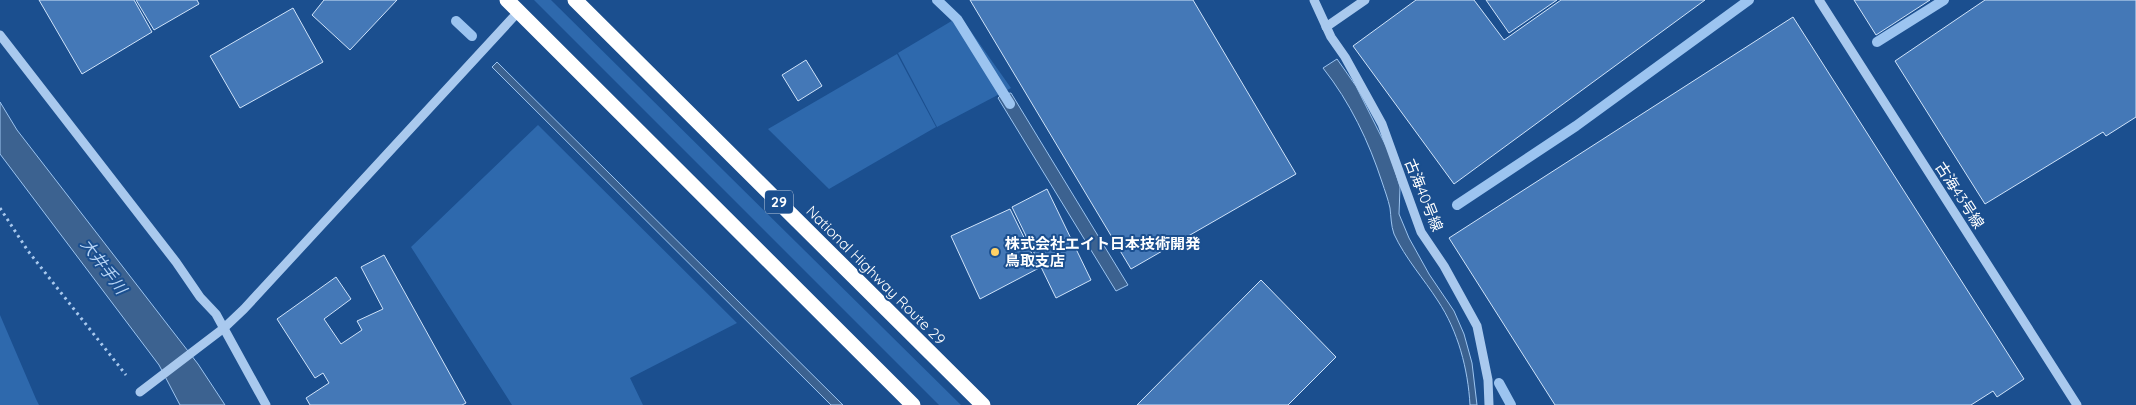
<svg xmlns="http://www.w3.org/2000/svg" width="2136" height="405" viewBox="0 0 2136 405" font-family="Quicksand,'Noto Sans JP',sans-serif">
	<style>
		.green { fill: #2e69ad }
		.water { fill: #3c6290; stroke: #9cc4f0 }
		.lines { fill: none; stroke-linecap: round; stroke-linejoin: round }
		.stream { stroke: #9cc4f0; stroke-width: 10 }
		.building { fill: #4478b7; stroke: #cfe3fa }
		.path { stroke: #a9c9ee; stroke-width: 3; stroke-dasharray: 2.5 4; stroke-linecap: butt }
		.minor { stroke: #a9c9ee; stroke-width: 9 }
		.highway { stroke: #fff; stroke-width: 15 }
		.poi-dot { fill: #ffd166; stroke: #1b4f8f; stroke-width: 2 }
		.labels { text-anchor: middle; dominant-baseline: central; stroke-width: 4; stroke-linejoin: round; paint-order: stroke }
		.shield { fill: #1b4f8f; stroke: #bbcadd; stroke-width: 1 }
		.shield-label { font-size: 14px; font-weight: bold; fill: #fff }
		.street-label { font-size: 15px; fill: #fff; stroke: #1b4f8f }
		.poi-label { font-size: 15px; font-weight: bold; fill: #fff; stroke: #1b4f8f; text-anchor: start }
		.water-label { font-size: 16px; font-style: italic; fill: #b5d3f5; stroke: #1b4f8f }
	</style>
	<rect width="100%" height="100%" fill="#1b4f8f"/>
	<g class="green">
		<polygon points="534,0 551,0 961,405 939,405"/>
		<polygon points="960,16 1011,88 937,127 898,53"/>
		<polygon points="897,54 936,127 829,189 768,129"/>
		<polygon points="538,125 737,323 630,378 643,405 512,405 411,247"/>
		<polygon points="0,315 36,399 39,405 0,405"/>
	</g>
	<g class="water">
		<path d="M 1337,59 L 1356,86 L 1390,154 L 1400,187 L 1399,214 L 1409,238 L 1429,274 L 1454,311 L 1464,334 L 1472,363 L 1477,405 L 1470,405 C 1468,369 1458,331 1438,301 C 1424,279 1405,258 1394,234 C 1391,226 1391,216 1390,208 C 1388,199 1385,191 1382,182 C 1369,142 1350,102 1323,68 Z"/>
		<polygon points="497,62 843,405 831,405 492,67"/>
		<polygon points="1011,93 1128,285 1116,291 998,98 1002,94"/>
		<polygon points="0,102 17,130 198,364 225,405 180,405 159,365 0,154"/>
	</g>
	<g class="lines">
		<g class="stream">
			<polyline points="937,0 957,19 1010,104"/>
			<polyline points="456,21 472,36"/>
			<polyline points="1877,42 1944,0"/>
			<polyline points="1457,205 1576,126 1749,0"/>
			<polyline points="1499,383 1511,405"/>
		</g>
	</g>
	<g class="building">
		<polygon points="39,0 134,0 152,32 82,74"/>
		<polygon points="136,0 197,0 199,4 154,30"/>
		<polygon points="324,0 397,0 350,50 312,15"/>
		<polygon points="970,0 1193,0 1296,174 1131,269"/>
		<polygon points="1416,0 1474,0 1504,40 1561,0 1705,0 1454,184 1353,46"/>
		<polygon points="1486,0 1557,0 1509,33"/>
		<polygon points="1854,0 1930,0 1876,35"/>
		<polygon points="1985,0 2136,0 2136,117 2106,136 2103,132 1985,204 1895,61"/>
		<polygon points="293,8 323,62 240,108 210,56"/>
		<polygon points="1793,17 2024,379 1997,397 1993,391 1971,405 1555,405 1449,238"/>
		<polygon points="806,60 822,86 798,101 782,75"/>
		<polygon points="1047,189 1091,280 1056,298 1012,207"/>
		<polygon points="1010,209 1039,268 980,299 951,236"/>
		<polygon points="384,255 466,403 462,405 310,405 306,398 329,383 323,373 315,378 277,319 336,277 351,299 324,319 341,344 362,330 357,321 383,309 361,267"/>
		<polygon points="1261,280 1336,357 1288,405 1137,405"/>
	</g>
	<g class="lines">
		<polyline class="path" points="0,208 28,251 126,375"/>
		<g class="minor">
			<polyline points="1314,0 1331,37 1345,57 1382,124 1421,232 1444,266 1477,326 1488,380 1489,405"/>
			<polyline points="1819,0 2077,405"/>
			<polyline points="1326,27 1365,0"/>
			<polyline points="0,35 176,262 200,297 216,314 266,405"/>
			<polyline points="140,392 224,328 244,309 519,11"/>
		</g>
		<g class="highway">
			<polyline points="507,0 913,405"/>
			<polyline points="575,0 983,405"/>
		</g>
	</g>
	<circle class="poi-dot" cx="995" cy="252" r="5"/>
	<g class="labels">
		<rect class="shield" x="765" y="190.5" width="28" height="23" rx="4"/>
		<g class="shield-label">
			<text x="779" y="202">29</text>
		</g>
		<g class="street-label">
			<text transform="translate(1424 195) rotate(68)">古海40号線</text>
			<text transform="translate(1960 195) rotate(57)">古海43号線</text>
			<text transform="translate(876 275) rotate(45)">National Highway Route 29</text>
		</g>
		<g class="poi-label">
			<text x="1005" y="243">株式会社エイト日本技術開発<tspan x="1005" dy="17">鳥取支店</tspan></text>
		</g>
		<g class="water-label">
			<text transform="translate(104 266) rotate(53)">大井手川</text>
		</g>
	</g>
</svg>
